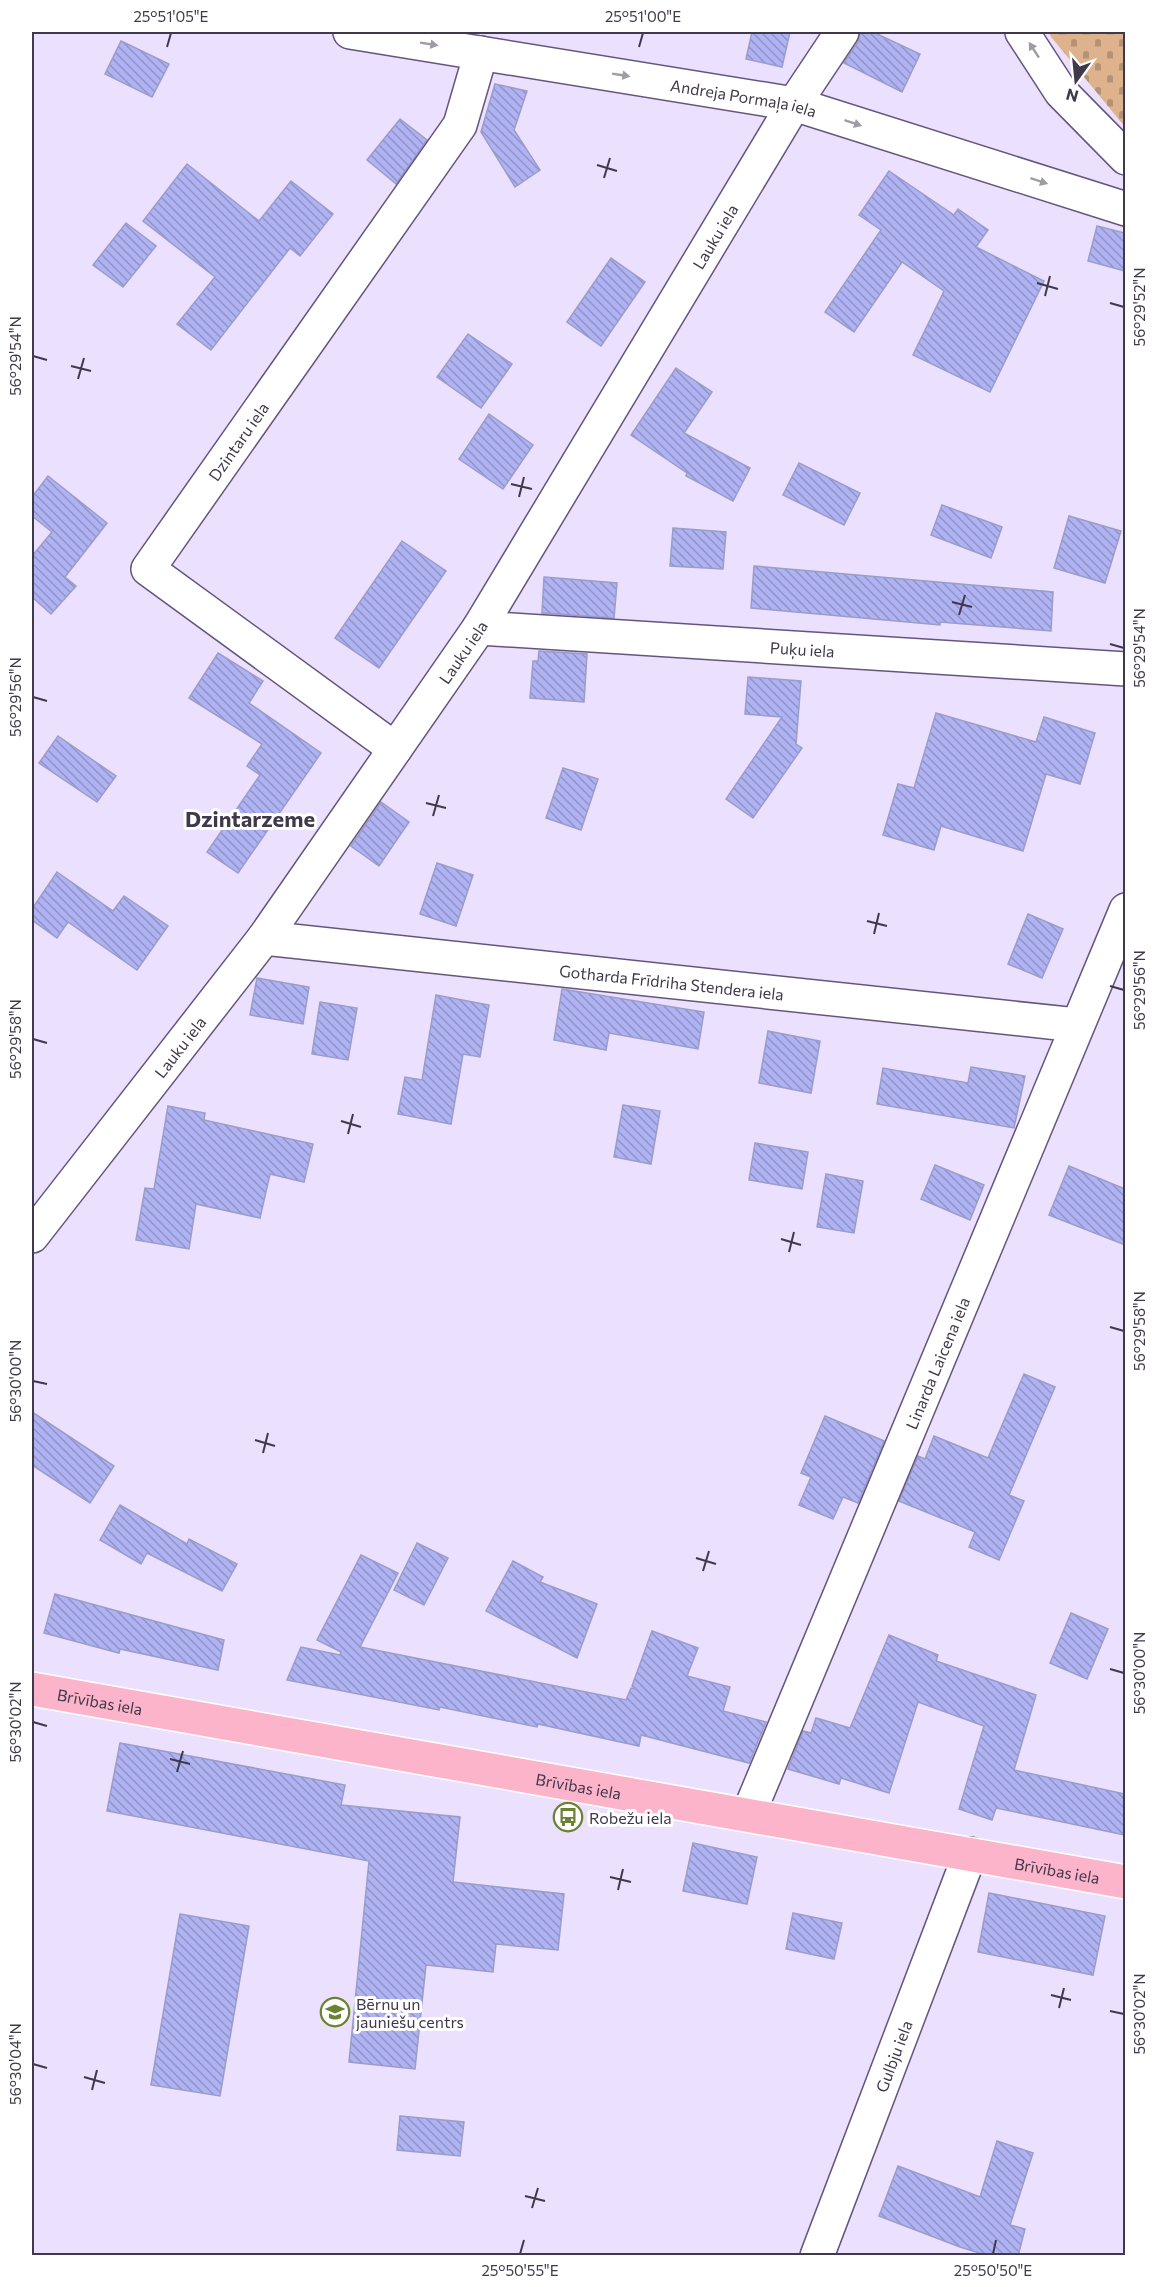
<svg xmlns="http://www.w3.org/2000/svg" width="1157" height="2287" viewBox="0 0 1157 2287" font-family="Commissioner,sans-serif">
	<style>
		.cemetery { fill: url(#cemetery-stones) }
		.building { fill: url(#building-back-hatch); stroke: #9a9cca; stroke-width: 1.5 }
		.lines { fill: none; stroke-linecap: round; stroke-linejoin: round }
		.minor-casing { stroke: #65557e; stroke-width: 36 }
		.major-casing { stroke: #fff; stroke-width: 36 }
		.minor { stroke: #fff; stroke-width: 33 }
		.major { stroke: #fcb4ca; stroke-width: 33 }
		.oneway { fill: #a09ca5 }
		.ticks { fill: none; stroke: #40394b; stroke-width: 2 }
		.labels { text-anchor: middle; dominant-baseline: central; stroke-width: 6; stroke-linejoin: round; paint-order: stroke }
		.street-label { font-size: 16px; fill: #40394b; stroke: #fff }
		.poi-label { font-size: 16px; fill: #40394b; stroke: #fff; text-anchor: start }
		.district-label { font-size: 22px; font-weight: bold; fill: #40394b; stroke: #fff }
		.neatline { fill: none; stroke: #40394b; stroke-width: 2 }
		.ticks-label { font-size: 15px; text-anchor: middle; fill: #40394b }
	</style>
	<defs>
		<pattern id="cemetery-stones" width="16" height="16" patternUnits="userSpaceOnUse" patternTransform="scale(1.5)"><rect width="16" height="16" fill="#ddb28d"/><path d="M2 7V4a2 2 0 0 1 4 0v3zM10 15v-3a2 2 0 0 1 4 0v3z" fill="#b59275"/></pattern>
		<pattern id="building-back-hatch" width="6" height="6" patternUnits="userSpaceOnUse" patternTransform="scale(1.5)"><rect width="6" height="6" fill="#b0b3f3"/><path d="M-1 5l2 2M0 0l6 6M5-1l2 2" fill="none" stroke="#9193c7"/></pattern>
	</defs>
	<rect width="100%" height="100%" fill="#ebe0fd"/>
	<polygon class="cemetery" points="1048,32 1125,32 1125,127 1052,38"/>
	<g class="building">
		<polygon points="752,32 790,32 782,67 746,59"/>
		<polygon points="860,32 873,32 920,54 902,92 844,63 858,42"/>
		<polygon points="121,41 169,64 152,97 105,74"/>
		<polygon points="495,84 527,91 514,130 540,170 515,187 481,132"/>
		<polygon points="400,119 427,140 396,184 367,160"/>
		<polygon points="187,164 259,221 291,181 333,214 300,256 290,248 211,350 177,324 215,277 143,221"/>
		<polygon points="889,171 954,215 958,209 988,230 976,247 1044,281 990,392 913,355 944,291 902,262 854,332 825,312 881,230 859,215"/>
		<polygon points="126,223 156,246 123,287 93,265"/>
		<polygon points="1097,226 1125,233 1125,271 1088,261"/>
		<polygon points="611,258 645,282 601,346 567,322"/>
		<polygon points="468,334 512,364 481,408 437,377"/>
		<polygon points="676,368 712,392 684,433 750,468 733,501 686,476 687,473 631,435"/>
		<polygon points="489,414 533,445 503,489 459,459"/>
		<polygon points="799,463 860,493 844,525 783,495"/>
		<polygon points="48,476 107,523 65,577 76,586 51,614 32,597 32,556 52,532 32,516 32,497"/>
		<polygon points="942,505 1002,527 991,558 931,535"/>
		<polygon points="1069,516 1121,531 1105,583 1054,568"/>
		<polygon points="673,528 726,532 723,569 670,566"/>
		<polygon points="402,541 446,571 379,668 335,638"/>
		<polygon points="754,566 1053,592 1051,631 940,622 940,625 751,608"/>
		<polygon points="544,577 617,583 614,618 542,613"/>
		<polygon points="539,651 587,654 584,702 530,698 533,661 538,661"/>
		<polygon points="218,653 263,681 249,703 321,753 238,873 207,852 260,775 247,766 262,744 189,698"/>
		<polygon points="748,677 801,681 796,744 802,748 753,818 726,799 782,717 745,714"/>
		<polygon points="936,713 1036,742 1044,717 1095,733 1080,784 1046,774 1023,851 941,826 934,850 883,835 898,784 914,788"/>
		<polygon points="58,736 116,776 97,802 39,763"/>
		<polygon points="563,768 598,779 581,830 546,818"/>
		<polygon points="381,802 409,822 379,866 351,846"/>
		<polygon points="437,863 473,875 456,926 420,914"/>
		<polygon points="57,872 113,911 124,896 168,926 137,970 68,922 57,938 32,920 32,909"/>
		<polygon points="1028,914 1063,929 1042,978 1008,964"/>
		<polygon points="257,978 309,987 303,1024 250,1015"/>
		<polygon points="562,989 704,1012 698,1049 609,1033 606,1050 554,1040"/>
		<polygon points="436,995 489,1005 480,1057 463,1054 451,1124 398,1114 405,1077 422,1080"/>
		<polygon points="320,1002 357,1008 348,1060 312,1054"/>
		<polygon points="768,1031 820,1041 811,1093 759,1083"/>
		<polygon points="971,1067 1025,1076 1014,1128 877,1104 883,1068 968,1083"/>
		<polygon points="623,1105 660,1111 651,1164 614,1157"/>
		<polygon points="168,1106 205,1113 204,1120 313,1144 304,1182 270,1174 260,1218 196,1204 189,1249 136,1240 145,1188 154,1189"/>
		<polygon points="755,1143 808,1152 802,1189 749,1180"/>
		<polygon points="935,1165 984,1185 970,1220 921,1199"/>
		<polygon points="1069,1166 1125,1189 1125,1245 1049,1215"/>
		<polygon points="826,1174 863,1181 854,1233 817,1227"/>
		<polygon points="1024,1374 1055,1387 1009,1495 1024,1501 999,1560 969,1547 975,1532 899,1501 918,1456 925,1459 934,1436 988,1458"/>
		<polygon points="32,1412 114,1466 90,1503 32,1465"/>
		<polygon points="825,1416 884,1441 858,1503 843,1497 833,1519 799,1505 811,1477 801,1473"/>
		<polygon points="120,1505 187,1544 189,1539 237,1564 222,1591 147,1553 141,1564 100,1540"/>
		<polygon points="417,1543 448,1558 424,1605 394,1590"/>
		<polygon points="361,1555 398,1573 360,1647 626,1700 631,1688 636,1689 632,1686 652,1631 698,1648 687,1676 730,1687 723,1711 766,1722 749,1763 641,1735 639,1746 538,1724 537,1727 440,1707 439,1710 287,1680 301,1647 340,1655 341,1652 317,1640"/>
		<polygon points="513,1561 543,1577 540,1582 597,1604 577,1658 486,1611"/>
		<polygon points="55,1594 224,1640 218,1670 120,1649 119,1653 44,1633"/>
		<polygon points="1071,1613 1108,1629 1087,1679 1050,1663"/>
		<polygon points="889,1635 938,1655 936,1661 1036,1695 1014,1770 1125,1794 1125,1835 996,1808 992,1820 959,1809 984,1726 918,1702 889,1793 841,1778 839,1784 788,1769 803,1731 811,1733 816,1718 850,1728"/>
		<polygon points="120,1743 345,1785 341,1805 460,1817 453,1882 564,1894 558,1950 496,1944 493,1972 426,1965 415,2069 349,2062 369,1861 107,1811"/>
		<polygon points="693,1843 757,1857 747,1904 683,1891"/>
		<polygon points="989,1893 1105,1916 1093,1975 978,1952"/>
		<polygon points="793,1913 842,1923 834,1959 786,1949"/>
		<polygon points="180,1914 249,1926 220,2096 151,2085"/>
		<polygon points="400,2116 464,2122 460,2156 397,2150"/>
		<polygon points="997,2141 1033,2153 1010,2225 1025,2229 1018,2256 989,2256 960,2247 879,2216 898,2166 980,2197"/>
	</g>
	<g class="lines">
		<g class="minor-casing">
			<g id="minor">
				<path id="s1" d="M 350,32 L 794,104 L 1126,209"/>
				<polyline points="1022,32 1061,92 1126,158"/>
				<path id="s2" d="M 479,628 L 1126,669"/>
				<path id="s3" d="M 395,749 L 148,569 L 460,125 L 481,53"/>
				<path id="s4" d="M 264,938 L 1077,1025"/>
				<path id="s5" d="M 32,1236 L 264,938 L 479,628 L 794,104 L 842,32"/>
				<path id="s6" d="M 748,1815 L 1126,910"/>
				<path id="s7" d="M 817,2256 L 970,1854"/>
			</g>
		</g>
		<g class="major-casing">
			<g id="major">
				<path id="s8" d="M 32,1689 L 1126,1882"/>
			</g>
		</g>
		<use href="#minor" class="minor"/>
		<use href="#major" class="major"/>
	</g>
	<defs><path id="oneway-solid" d="M-6-.8H1V-3.2L6.5 0L1 3.2V.8H-6Z" transform="scale(1.5)"/></defs>
	<g class="oneway">
		<use href="#oneway-solid" transform="translate(429 44) rotate(9)"/>
		<use href="#oneway-solid" transform="translate(1034 50) rotate(-123)"/>
		<use href="#oneway-solid" transform="translate(621 75) rotate(9)"/>
		<use href="#oneway-solid" transform="translate(853 123) rotate(18)"/>
		<use href="#oneway-solid" transform="translate(1039 181) rotate(18)"/>
	</g>
	<path class="ticks" d="M 167,47 L 171,33M 639,47 L 643,33M 597,165 L 617,171M 604,178 L 610,158M 1037,283 L 1058,289M 1045,296 L 1050,276M 1110,303 L 1124,307M 33,356 L 47,360M 71,366 L 91,371M 78,379 L 84,358M 511,484 L 532,489M 519,497 L 524,477M 952,602 L 972,607M 959,615 L 965,595M 1110,644 L 1124,648M 33,697 L 47,701M 426,803 L 446,808M 433,816 L 439,795M 867,921 L 887,926M 874,934 L 879,913M 1110,986 L 1124,990M 33,1039 L 47,1043M 341,1121 L 361,1127M 348,1134 L 353,1114M 781,1239 L 801,1245M 789,1252 L 794,1232M 1110,1327 L 1124,1331M 33,1381 L 47,1384M 255,1440 L 275,1446M 263,1453 L 268,1433M 696,1558 L 716,1564M 703,1571 L 709,1551M 1110,1669 L 1124,1673M 33,1722 L 47,1726M 170,1759 L 190,1764M 177,1772 L 183,1751M 610,1877 L 631,1882M 618,1890 L 623,1869M 1051,1995 L 1071,2000M 1059,2008 L 1064,1988M 1110,2011 L 1124,2014M 33,2064 L 47,2068M 84,2077 L 105,2083M 92,2090 L 97,2070M 525,2196 L 545,2201M 532,2208 L 538,2188M 520,2254 L 524,2240M 993,2254 L 996,2240"/>
	<defs>
		<g id="bus-ring" transform="scale(1.5)"><circle r="9.5" fill="#fff" stroke="#6c8132" stroke-width="1.5"/><path d="M-5-6H5V4H4V6H2V4H-2V6H-4V4H-5ZM-3.5-4V0h7V-4ZM-3.5 1.2v1.5H-2V1.2ZM2 1.2v1.5H3.5V1.2Z" fill="#6c8132"/></g>
		<g id="school-ring" transform="scale(1.5)"><circle r="9.5" fill="#fff" stroke="#6c8132" stroke-width="1.5"/><path d="M0-5L7-2L0 1L-7-2ZM-4 1L0 2.5L4 1V4Q0 6-4 4Z" fill="#6c8132"/></g>
	</defs>
	<g fill-rule="evenodd">
		<use href="#bus-ring" x="568" y="1817"/>
		<use href="#school-ring" x="335" y="2012"/>
	</g>
	<g class="labels">
		<g class="street-label">
			<text stroke="none"><textPath href="#s1" startOffset="399">Andreja Pormaļa iela</textPath></text>
			<text stroke="none"><textPath href="#s5" startOffset="1212">Lauku iela</textPath></text>
			<text stroke="none"><textPath href="#s3" startOffset="462">Dzintaru iela</textPath></text>
			<text stroke="none"><textPath href="#s2" startOffset="324">Puķu iela</textPath></text>
			<text stroke="none"><textPath href="#s5" startOffset="726">Lauku iela</textPath></text>
			<text stroke="none"><textPath href="#s4" startOffset="410">Gotharda Frīdriha Stendera iela</textPath></text>
			<text stroke="none"><textPath href="#s5" startOffset="240">Lauku iela</textPath></text>
			<text stroke="none"><textPath href="#s6" startOffset="490">Linarda Laicena iela</textPath></text>
			<text stroke="none"><textPath href="#s8" startOffset="69">Brīvības iela</textPath></text>
			<text stroke="none"><textPath href="#s8" startOffset="555">Brīvības iela</textPath></text>
			<text stroke="none"><textPath href="#s8" startOffset="1041">Brīvības iela</textPath></text>
			<text stroke="none"><textPath href="#s7" startOffset="214">Gulbju iela</textPath></text>
		</g>
		<g class="poi-label">
			<text x="589" y="1817">Robežu iela</text>
			<text x="356" y="2003">Bērnu un<tspan x="356" dy="18">jauniešu centrs</tspan></text>
		</g>
		<g class="district-label">
			<text x="250" y="818">Dzintarzeme</text>
		</g>
	</g>
	<rect width="1157" height="2287" fill="none" stroke="#ffffff" stroke-width="66"/>
	<g transform="translate(1076 81) rotate(195)" stroke="#ffffff" stroke-width="4.5" paint-order="stroke">
	<path d="M0-4.5L10 22L0 15L-10 22Z" fill="#40394b"/>
	<text y="-9" font-size="16" font-weight="bold" text-anchor="middle" fill="#40394b">N</text>
	</g>
	<rect x="33" y="33" width="1091" height="2221" class="neatline"/>
	<g class="ticks-label">
		<text x="171" y="22">25°51'05"E</text>
		<text x="643" y="22">25°51'00"E</text>
		<text transform="translate(1140 307) rotate(-90)" y="5">56°29'52"N</text>
		<text transform="translate(16 356) rotate(-90)" y="5">56°29'54"N</text>
		<text transform="translate(1140 648) rotate(-90)" y="5">56°29'54"N</text>
		<text transform="translate(16 697) rotate(-90)" y="5">56°29'56"N</text>
		<text transform="translate(1140 990) rotate(-90)" y="5">56°29'56"N</text>
		<text transform="translate(16 1039) rotate(-90)" y="5">56°29'58"N</text>
		<text transform="translate(1140 1331) rotate(-90)" y="5">56°29'58"N</text>
		<text transform="translate(16 1381) rotate(-90)" y="5">56°30'00"N</text>
		<text transform="translate(1140 1673) rotate(-90)" y="5">56°30'00"N</text>
		<text transform="translate(16 1722) rotate(-90)" y="5">56°30'02"N</text>
		<text transform="translate(1140 2014) rotate(-90)" y="5">56°30'02"N</text>
		<text transform="translate(16 2064) rotate(-90)" y="5">56°30'04"N</text>
		<text x="520" y="2276">25°50'55"E</text>
		<text x="993" y="2276">25°50'50"E</text>
	</g>
</svg>
